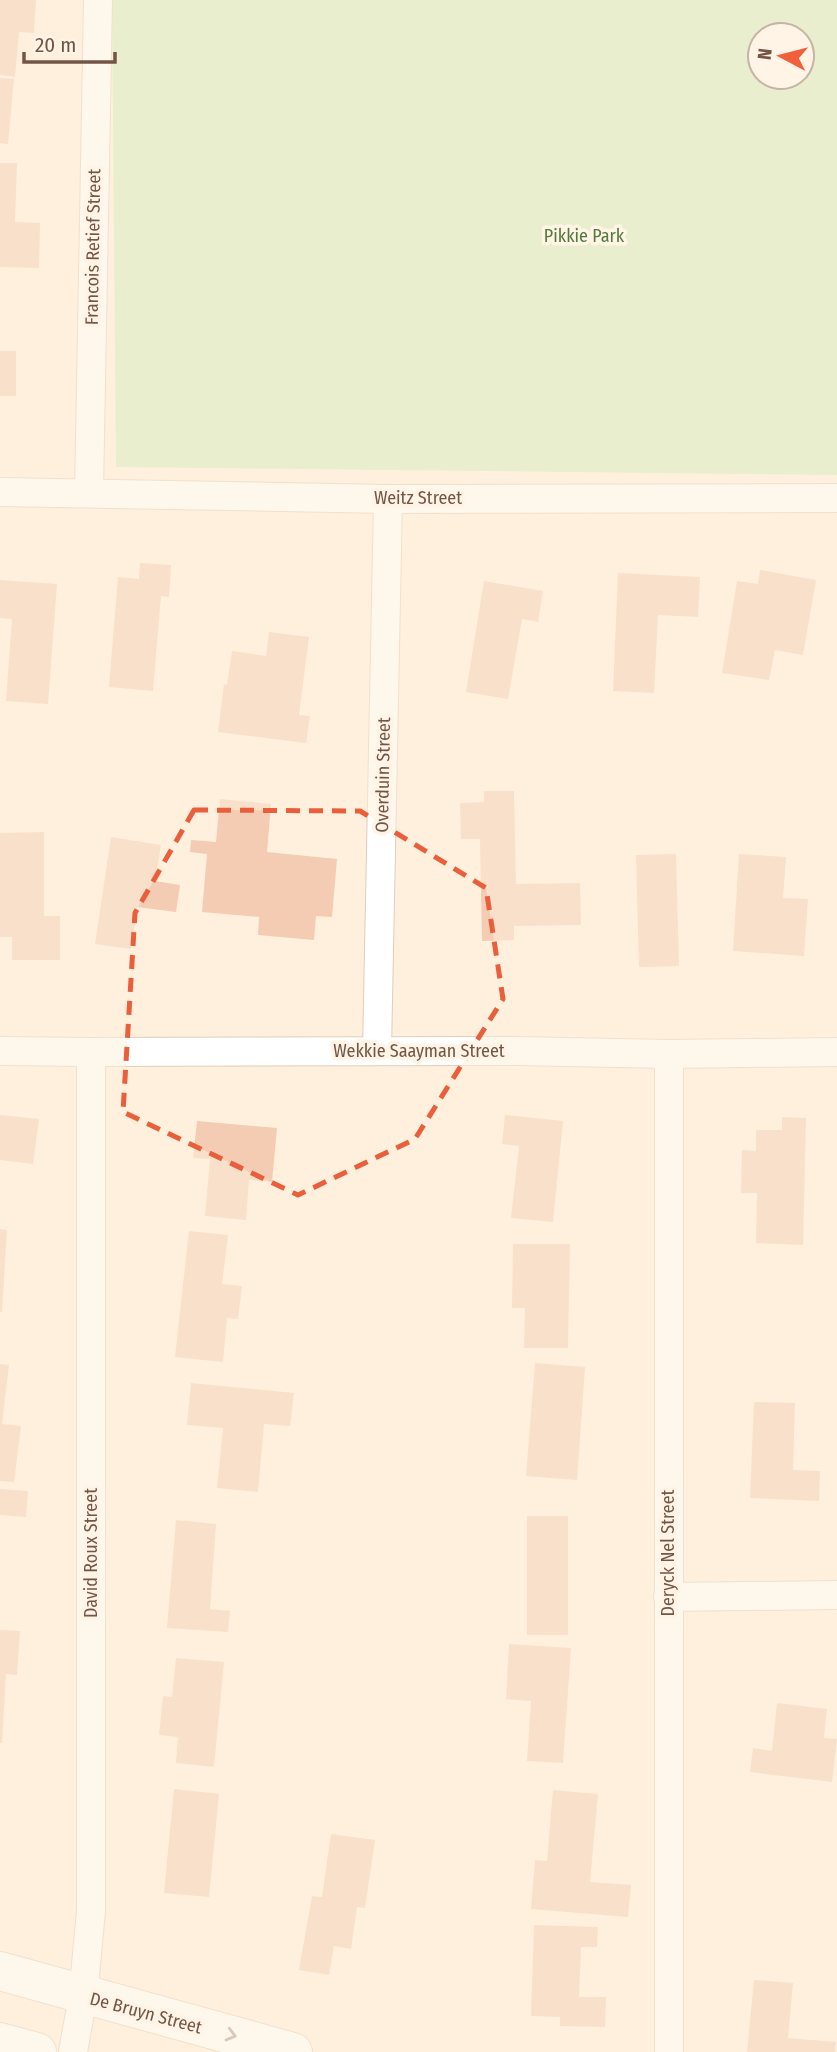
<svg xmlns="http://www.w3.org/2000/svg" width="837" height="2052" viewBox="0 0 837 2052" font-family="'Fira Sans Condensed',sans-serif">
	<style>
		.green { fill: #d0ebbc; fill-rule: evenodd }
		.building { fill: #f4ccb3 }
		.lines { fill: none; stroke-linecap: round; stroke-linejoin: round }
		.street-casing { stroke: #e1ccb9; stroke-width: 30 }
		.secondary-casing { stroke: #e7cdb7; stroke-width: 40 }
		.street { stroke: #fff; stroke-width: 28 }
		.secondary { stroke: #fff; stroke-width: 38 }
		.oneway { stroke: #ac998f }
		.marked { fill: none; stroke: #ea5f3b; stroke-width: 5; stroke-dasharray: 14 9; stroke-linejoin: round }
		.labels { text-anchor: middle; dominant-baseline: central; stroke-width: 7; stroke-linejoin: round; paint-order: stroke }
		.park-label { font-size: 18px; fill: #507b3c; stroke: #fff4e5 }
		.street-label { font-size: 18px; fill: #745545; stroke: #fff4e5 }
	</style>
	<rect width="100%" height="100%" fill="#fef0dd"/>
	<path class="green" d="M 112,0 L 837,0 L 837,475 L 116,467 ZM 802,35 L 802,77 L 760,77 L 760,35 Z"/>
	<g class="building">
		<polygon points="0,0 36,0 34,33 19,32 15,77 0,75"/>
		<polygon points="0,78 14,79 8,144 0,143"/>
		<polygon points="0,163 17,163 15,222 40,223 39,268 0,267"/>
		<rect x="0" y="351" width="16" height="45"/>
		<polygon points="140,563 171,565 169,597 161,596 153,691 109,687 118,577 139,579"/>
		<polygon points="760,570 816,580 803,655 775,650 769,680 722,673 737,581 758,584"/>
		<polygon points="618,573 700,577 698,617 658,615 654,693 613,691"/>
		<polygon points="0,580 57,584 48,704 6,701 12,619 0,618"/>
		<polygon points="484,581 543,591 538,622 522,619 508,699 466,692"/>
		<polygon points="269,632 309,637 299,715 310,716 306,743 218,732 224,684 227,685 232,651 266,656"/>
		<polygon points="484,791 514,791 516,884 580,883 581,925 514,926 514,940 482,941 480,839 461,839 460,803 484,802"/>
		<polygon points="220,799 271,804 267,852 337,859 332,917 316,916 314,940 258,935 259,917 202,912 207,854 190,852 191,840 216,842"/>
		<polygon points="44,832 44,916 60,916 60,960 12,960 12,937 0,937 0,833"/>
		<polygon points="111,837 161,845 155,881 180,885 176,912 137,907 131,949 95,944"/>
		<polygon points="676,854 679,966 639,967 636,855"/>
		<polygon points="739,854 786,857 783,898 808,899 804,956 733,951"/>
		<polygon points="0,1115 39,1119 33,1164 0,1160"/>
		<polygon points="505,1115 563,1121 553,1222 511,1218 519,1146 502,1144"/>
		<polygon points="782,1117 806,1118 803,1245 756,1243 757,1193 741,1193 742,1150 756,1151 756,1130 782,1130"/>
		<polygon points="197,1121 277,1128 272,1182 249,1180 246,1220 205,1216 210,1159 193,1158"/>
		<polygon points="0,1229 7,1230 2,1312 0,1312"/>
		<polygon points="189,1231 228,1235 222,1284 242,1286 238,1319 227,1318 223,1362 175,1357"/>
		<polygon points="513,1244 570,1244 568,1348 524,1348 525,1308 512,1308"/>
		<polygon points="535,1363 585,1367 577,1480 526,1476"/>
		<polygon points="0,1364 9,1365 2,1424 21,1426 14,1482 0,1481"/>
		<polygon points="191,1383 294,1393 290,1426 264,1424 258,1492 217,1488 223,1428 187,1425"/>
		<polygon points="754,1402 795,1403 793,1470 820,1471 819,1501 750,1498"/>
		<polygon points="0,1489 28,1491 26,1517 0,1515"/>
		<rect x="527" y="1516" width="41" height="119"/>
		<polygon points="176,1520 216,1524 210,1609 230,1611 228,1632 167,1628"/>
		<polygon points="0,1630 20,1631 17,1675 6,1674 2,1743 0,1743"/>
		<polygon points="509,1644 571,1648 563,1763 527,1761 531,1701 506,1699"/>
		<polygon points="176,1658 224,1662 214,1767 176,1763 178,1737 159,1735 163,1696 172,1697"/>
		<polygon points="777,1703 827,1709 824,1738 837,1739 832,1782 750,1772 753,1748 772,1751"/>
		<polygon points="174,1789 219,1794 209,1897 164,1893"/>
		<polygon points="553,1790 598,1794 590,1882 631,1885 628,1917 531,1909 535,1860 547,1861"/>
		<polygon points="331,1834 375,1840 365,1908 357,1907 351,1949 334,1946 329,1975 299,1970 312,1896 322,1897"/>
		<polygon points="534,1925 598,1927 597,1947 581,1947 579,1997 606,1997 605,2027 560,2026 560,2017 531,2016"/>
		<polygon points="754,1980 793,1983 788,2038 836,2042 835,2052 747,2052"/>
	</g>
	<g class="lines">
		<g class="street-casing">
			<g id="street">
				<polyline points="0,492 388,499 837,498"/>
				<polyline points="89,493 98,0"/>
				<polyline points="0,1051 91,1052 515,1051 669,1054 837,1052"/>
				<polyline points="377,1051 388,499"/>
				<polyline points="669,1054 669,2052"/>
				<polyline points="668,1597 837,1595"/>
				<polyline points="73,2052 83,1996 91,1911 91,1052"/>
			</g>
		</g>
		<g class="secondary-casing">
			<g id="secondary">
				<polyline points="0,1971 293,2052"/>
				<polyline points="0,2042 37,2052"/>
			</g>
		</g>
		<use href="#street" class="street"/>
		<use href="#secondary" class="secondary"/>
	</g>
	<defs><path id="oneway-chevron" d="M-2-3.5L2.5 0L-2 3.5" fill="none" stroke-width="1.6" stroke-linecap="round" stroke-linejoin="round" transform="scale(1.75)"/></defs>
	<use class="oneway" href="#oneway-chevron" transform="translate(231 2035) rotate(15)"/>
	<path d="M0 0H837V2052H0ZM 194,810 L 360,811 L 486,888 L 503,999 L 415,1139 L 298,1195 L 123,1112 L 135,913 Z" fill="#fef0dd" fill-opacity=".55" fill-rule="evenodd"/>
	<path class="marked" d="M 194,810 L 360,811 L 486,888 L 503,999 L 415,1139 L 298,1195 L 123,1112 L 135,913 Z"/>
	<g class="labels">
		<g class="park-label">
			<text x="584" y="236">Pikkie Park</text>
		</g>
		<g class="street-label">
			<text transform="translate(93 247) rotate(-89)">Francois Retief Street</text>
			<text x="418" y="498">Weitz Street</text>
			<text transform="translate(383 775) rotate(-89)">Overduin Street</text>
			<text x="419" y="1051">Wekkie Saayman Street</text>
			<text transform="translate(91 1553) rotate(-90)">David Roux Street</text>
			<text transform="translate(668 1553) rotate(-90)">Deryck Nel Street</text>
			<text transform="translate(146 2013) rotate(15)">De Bruyn Street</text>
		</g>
	</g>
	<g transform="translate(781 56) rotate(277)"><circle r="33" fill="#fff4e5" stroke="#c7b4a5" stroke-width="2"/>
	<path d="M0-5L12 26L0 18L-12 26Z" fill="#f0603a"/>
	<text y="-10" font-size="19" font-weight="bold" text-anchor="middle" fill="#745545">N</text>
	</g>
	<path d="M24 52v10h91v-10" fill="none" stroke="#745545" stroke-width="3.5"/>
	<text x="35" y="52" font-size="21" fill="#745545" stroke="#fff4e5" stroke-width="5" paint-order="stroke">20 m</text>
</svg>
